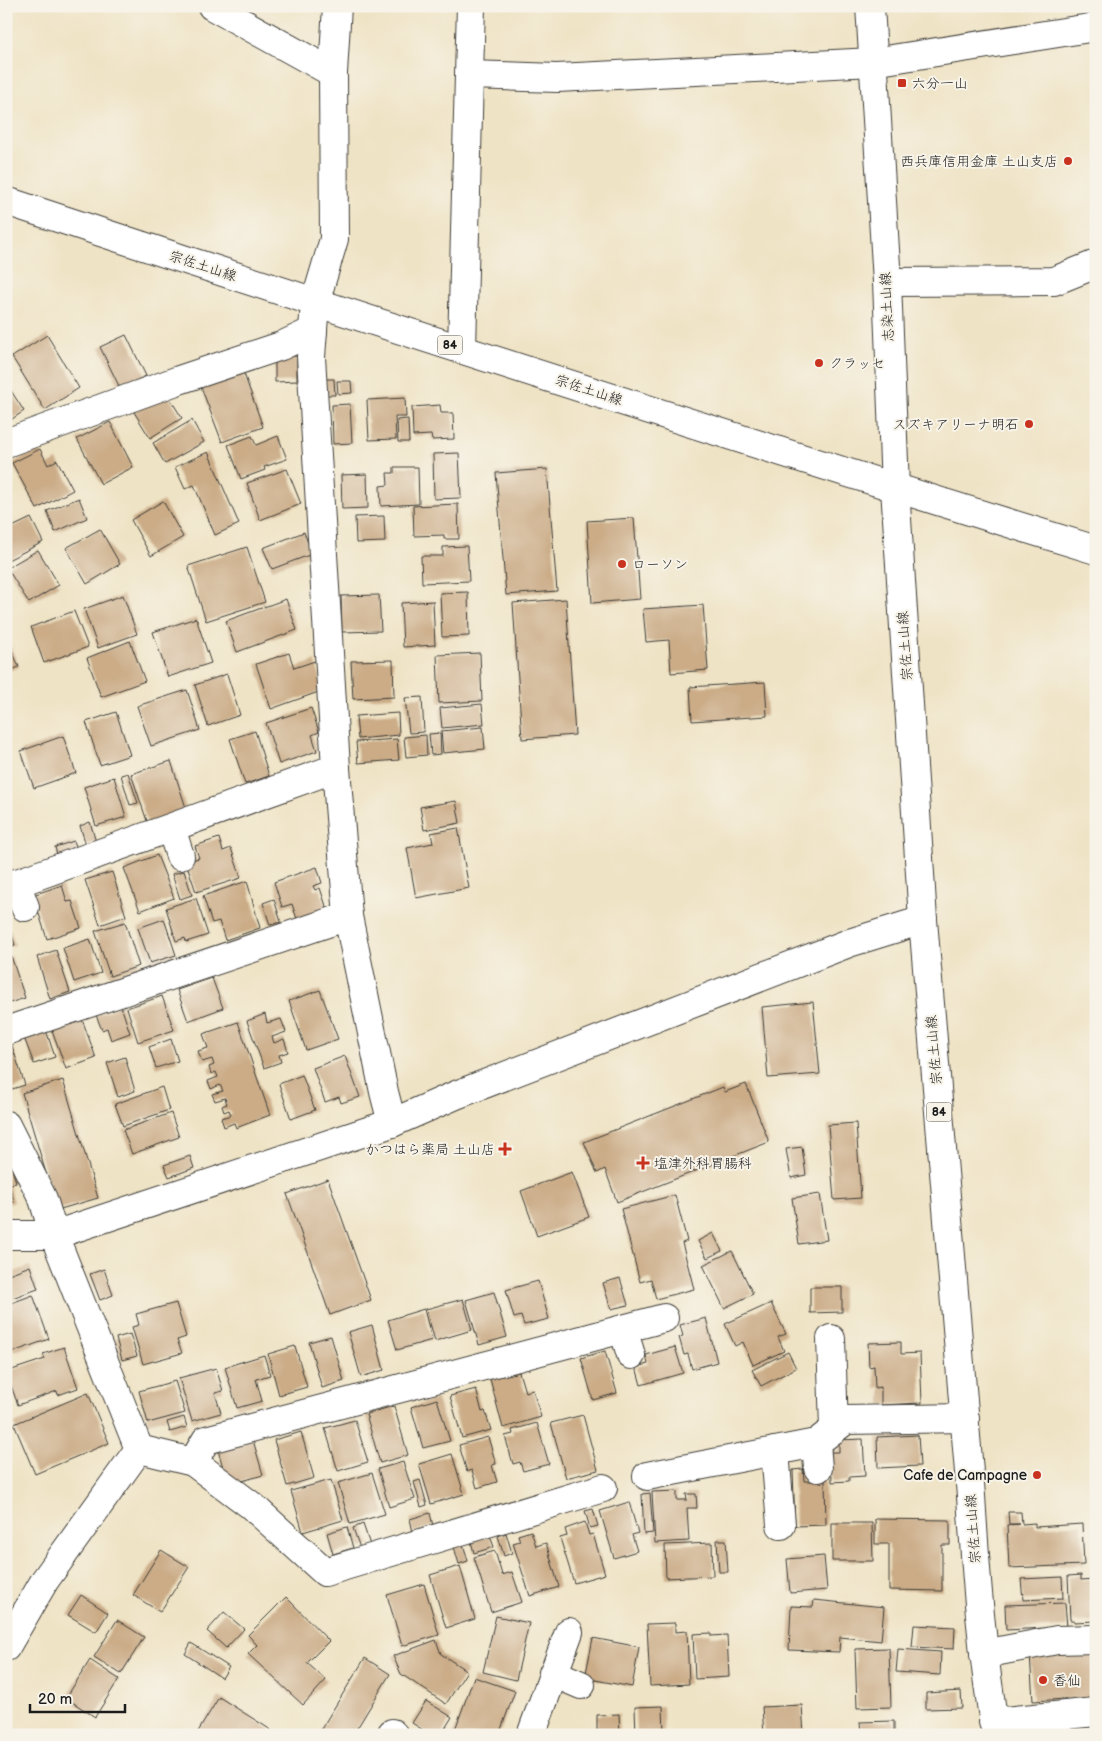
<svg xmlns="http://www.w3.org/2000/svg" width="1102" height="1741" viewBox="0 0 1102 1741" font-family="'Balsamiq Sans','Klee One',sans-serif">
	<style>
		.building { fill: #cbac87 }
		.lines { fill: none; stroke-linecap: round; stroke-linejoin: round }
		.minor-casing { stroke: #3c3a35; stroke-width: 30 }
		.major-casing { stroke: #3c3a35; stroke-width: 30 }
		.minor { stroke: #fff; stroke-width: 28 }
		.major { stroke: #fff; stroke-width: 28 }
		.poi-dot { fill: #c8321e; stroke: #f7f3e8; stroke-width: 2 }
		.labels { text-anchor: middle; dominant-baseline: central; stroke-width: 4; stroke-linejoin: round; paint-order: stroke }
		.shield { fill: #f7f3e8; stroke: #5e5c59; stroke-width: 1 }
		.shield-label { font-size: 12px; font-weight: bold; fill: #1c1c1c }
		.poi-label { font-size: 14px; fill: #1c1c1c; stroke: #f7f3e8; text-anchor: start }
		.street-label { font-size: 14px; fill: #1c1c1c; stroke: #f7f3e8 }
	</style>
	<rect width="100%" height="100%" fill="#f7f3e8"/>
	<filter id="ink" filterUnits="userSpaceOnUse"><feTurbulence type="fractalNoise" baseFrequency=".02" numOctaves="2"/><feDisplacementMap in="SourceGraphic" scale="10" xChannelSelector="R" yChannelSelector="G"/><feConvolveMatrix kernelMatrix="1 2 1 2 8 2 1 2 1" color-interpolation-filters="sRGB"/></filter>
	<filter id="wash" filterUnits="userSpaceOnUse"><feTurbulence type="fractalNoise" baseFrequency=".0096" numOctaves="4" result="noise"/><feDisplacementMap in="SourceGraphic" scale="20" xChannelSelector="R" yChannelSelector="G"/><feGaussianBlur stdDeviation="1.12" result="paint"/><feColorMatrix in="noise" values="0 0 0 0 0 0 0 0 0 0 0 0 0 0 0 0 0 1.4 0 .05"/><feComposite in="paint" operator="in"/></filter>
	<g filter="url(#wash)">
		<rect width="100%" height="100%" fill="#efe3c5"/>
		<g id="blocks">
			<g class="building">
				<polygon points="47,335 79,388 45,410 12,357"/>
				<polygon points="126,335 146,376 120,388 100,347"/>
				<polygon points="297,356 297,381 275,382 275,357"/>
				<polygon points="243,371 263,427 222,442 201,387"/>
				<polygon points="325,379 334,379 335,395 326,395"/>
				<polygon points="337,381 351,381 352,393 338,394"/>
				<polygon points="6,383 24,411 6,423"/>
				<polygon points="166,392 182,418 150,438 134,412"/>
				<polygon points="405,398 406,417 395,417 396,439 369,440 367,400"/>
				<polygon points="350,404 352,443 333,444 332,405"/>
				<polygon points="440,405 441,413 453,413 454,439 432,440 431,435 413,436 412,407"/>
				<polygon points="408,419 409,442 398,442 397,420"/>
				<polygon points="192,420 204,442 165,464 153,443"/>
				<polygon points="110,422 133,467 101,484 77,439"/>
				<polygon points="252,436 256,445 278,436 287,459 264,467 265,470 241,479 228,445"/>
				<polygon points="40,449 48,465 57,460 73,490 37,509 12,463"/>
				<polygon points="208,452 239,524 215,535 194,485 185,489 175,467"/>
				<polygon points="459,453 461,498 434,499 433,454"/>
				<polygon points="394,467 418,467 419,504 381,506 380,486 388,485 387,473 394,473"/>
				<polygon points="287,469 301,504 260,520 247,483"/>
				<polygon points="547,469 557,591 506,595 496,473"/>
				<polygon points="367,474 368,508 342,509 341,475"/>
				<polygon points="79,498 87,518 55,532 47,511"/>
				<polygon points="163,501 183,537 151,556 131,520"/>
				<polygon points="458,504 459,539 444,539 444,535 414,536 413,506"/>
				<polygon points="384,516 385,542 356,543 355,517"/>
				<polygon points="31,518 43,542 6,561 6,530"/>
				<polygon points="634,518 640,599 592,603 587,521"/>
				<polygon points="100,529 120,564 87,584 66,548"/>
				<polygon points="304,532 312,554 272,569 263,548"/>
				<polygon points="467,546 469,581 422,583 421,556 443,556 443,547"/>
				<polygon points="247,547 265,602 206,621 188,566"/>
				<polygon points="38,550 59,585 29,603 7,568"/>
				<polygon points="468,592 469,636 442,637 440,593"/>
				<polygon points="123,595 137,634 98,648 84,609"/>
				<polygon points="379,595 381,631 342,632 341,596"/>
				<polygon points="286,599 297,630 237,652 226,621"/>
				<polygon points="566,599 575,735 522,739 513,603"/>
				<polygon points="433,601 435,645 403,647 401,603"/>
				<polygon points="703,605 708,670 671,673 669,640 646,642 643,609"/>
				<polygon points="74,611 88,647 44,663 31,627"/>
				<polygon points="196,618 211,663 168,677 153,632"/>
				<polygon points="6,636 19,667 6,672"/>
				<polygon points="130,641 145,681 101,697 87,658"/>
				<polygon points="289,653 294,668 315,661 324,690 271,709 256,664"/>
				<polygon points="480,653 482,701 439,703 437,655"/>
				<polygon points="393,660 394,697 353,699 351,661"/>
				<polygon points="227,674 240,715 208,726 195,685"/>
				<polygon points="765,682 767,716 692,721 690,687"/>
				<polygon points="187,690 200,730 151,746 137,706"/>
				<polygon points="422,697 424,732 409,733 405,698"/>
				<polygon points="482,704 484,724 442,728 440,708"/>
				<polygon points="311,708 319,732 312,735 317,751 279,764 266,723"/>
				<polygon points="116,712 130,755 100,765 86,722"/>
				<polygon points="398,713 399,735 358,739 356,716"/>
				<polygon points="483,727 485,749 443,753 441,731"/>
				<polygon points="255,731 269,776 245,784 230,739"/>
				<polygon points="440,733 441,754 431,755 429,734"/>
				<polygon points="426,735 427,755 406,757 404,737"/>
				<polygon points="63,736 76,773 34,788 21,751"/>
				<polygon points="397,739 399,760 358,763 356,742"/>
				<polygon points="171,761 187,811 148,824 131,774"/>
				<polygon points="128,773 138,803 130,805 121,775"/>
				<polygon points="114,777 126,817 96,826 84,787"/>
				<polygon points="456,801 460,823 424,830 420,807"/>
				<polygon points="90,822 96,842 86,845 80,826"/>
				<polygon points="458,828 469,888 416,898 407,848 433,843 431,833"/>
				<polygon points="219,838 223,851 231,848 241,878 196,892 186,862 199,858 195,846"/>
				<polygon points="74,841 78,851 58,858 55,847"/>
				<polygon points="157,855 174,898 140,911 124,868"/>
				<polygon points="317,867 322,883 313,886 315,890 320,888 328,912 298,922 292,904 282,907 274,882"/>
				<polygon points="184,871 192,895 180,899 172,874"/>
				<polygon points="112,872 126,916 100,925 85,880"/>
				<polygon points="247,881 260,928 225,940 219,921 212,923 203,896"/>
				<polygon points="62,885 67,902 72,901 81,928 47,939 33,895"/>
				<polygon points="196,898 208,935 186,942 185,938 176,941 166,908"/>
				<polygon points="274,899 281,922 270,925 263,903"/>
				<polygon points="6,918 15,945 6,948"/>
				<polygon points="164,919 176,955 150,963 138,928"/>
				<polygon points="125,922 139,966 110,976 95,931"/>
				<polygon points="90,939 101,973 74,982 63,948"/>
				<polygon points="56,950 70,992 50,999 37,957"/>
				<polygon points="11,956 25,998 6,1004 6,958"/>
				<polygon points="212,978 223,1008 188,1021 177,990"/>
				<polygon points="320,990 338,1039 306,1050 289,1001"/>
				<polygon points="162,996 174,1030 138,1042 127,1008"/>
				<polygon points="813,1002 820,1074 768,1078 762,1007"/>
				<polygon points="121,1006 130,1033 111,1040 107,1028 102,1030 96,1015"/>
				<polygon points="265,1014 267,1023 281,1019 286,1032 272,1037 274,1043 284,1039 288,1052 279,1055 281,1062 264,1068 247,1021"/>
				<polygon points="82,1019 96,1058 66,1069 52,1030"/>
				<polygon points="238,1022 270,1115 236,1128 234,1123 224,1127 221,1118 231,1115 229,1110 224,1112 222,1106 227,1104 225,1098 215,1101 212,1094 223,1091 220,1085 211,1089 208,1081 218,1077 216,1072 211,1074 209,1067 214,1065 212,1059 202,1062 198,1051 208,1048 203,1034"/>
				<polygon points="45,1027 55,1057 34,1064 23,1035"/>
				<polygon points="171,1039 178,1061 156,1068 149,1047"/>
				<polygon points="11,1043 25,1085 6,1091 6,1045"/>
				<polygon points="345,1056 360,1097 341,1103 339,1097 325,1102 313,1068"/>
				<polygon points="125,1057 135,1091 118,1097 107,1063"/>
				<polygon points="302,1075 315,1110 291,1119 279,1084"/>
				<polygon points="63,1080 98,1198 57,1210 22,1093"/>
				<polygon points="746,1084 769,1142 617,1202 605,1169 597,1173 584,1142 723,1087 725,1092"/>
				<polygon points="162,1087 169,1110 123,1126 115,1104"/>
				<polygon points="171,1113 179,1137 132,1154 123,1130"/>
				<polygon points="856,1123 861,1198 834,1200 828,1125"/>
				<polygon points="802,1147 806,1175 791,1178 786,1149"/>
				<polygon points="7,1153 16,1182 9,1185 14,1202 6,1205"/>
				<polygon points="190,1156 194,1168 169,1177 164,1165"/>
				<polygon points="572,1172 589,1217 537,1236 521,1191"/>
				<polygon points="328,1179 371,1300 330,1315 287,1194"/>
				<polygon points="820,1194 827,1240 799,1244 792,1198"/>
				<polygon points="675,1195 687,1241 682,1243 694,1289 656,1299 651,1279 640,1282 621,1209"/>
				<polygon points="713,1233 722,1251 707,1258 698,1241"/>
				<polygon points="732,1251 753,1294 724,1308 703,1265"/>
				<polygon points="30,1266 38,1289 6,1300 6,1275"/>
				<polygon points="104,1269 113,1295 100,1300 90,1274"/>
				<polygon points="620,1278 628,1305 611,1309 603,1283"/>
				<polygon points="538,1281 549,1319 524,1325 521,1316 514,1318 506,1290"/>
				<polygon points="810,1287 842,1287 842,1312 810,1313"/>
				<polygon points="494,1292 507,1337 479,1345 466,1300"/>
				<polygon points="33,1295 49,1339 13,1352 6,1332 6,1305"/>
				<polygon points="463,1299 472,1330 435,1341 426,1309"/>
				<polygon points="176,1303 186,1337 177,1340 182,1353 143,1364 132,1327 139,1325 136,1314"/>
				<polygon points="771,1303 786,1334 778,1337 784,1351 753,1365 743,1342 735,1346 725,1324"/>
				<polygon points="424,1309 432,1340 397,1350 388,1320"/>
				<polygon points="706,1318 717,1362 692,1369 688,1354 684,1355 679,1337 683,1336 680,1325"/>
				<polygon points="372,1325 384,1370 361,1377 348,1332"/>
				<polygon points="130,1334 137,1356 122,1360 116,1338"/>
				<polygon points="331,1336 344,1381 322,1388 309,1342"/>
				<polygon points="901,1342 901,1354 920,1353 922,1403 881,1405 881,1387 875,1388 874,1366 869,1367 868,1343"/>
				<polygon points="295,1346 307,1387 279,1395 268,1354"/>
				<polygon points="64,1347 78,1388 58,1395 57,1391 18,1405 6,1372 45,1359 43,1354"/>
				<polygon points="675,1347 683,1373 641,1385 636,1367 648,1364 646,1355"/>
				<polygon points="605,1351 617,1393 593,1400 581,1358"/>
				<polygon points="788,1352 796,1368 761,1386 752,1370"/>
				<polygon points="264,1355 270,1375 256,1379 262,1401 237,1408 225,1367"/>
				<polygon points="216,1368 223,1391 215,1393 221,1413 192,1421 179,1378"/>
				<polygon points="519,1372 525,1392 533,1390 541,1417 503,1428 490,1379"/>
				<polygon points="175,1381 185,1413 148,1423 139,1391"/>
				<polygon points="476,1389 482,1412 485,1411 491,1430 462,1438 450,1396"/>
				<polygon points="88,1393 109,1443 35,1474 14,1424"/>
				<polygon points="437,1399 450,1441 423,1448 411,1407"/>
				<polygon points="394,1406 408,1455 380,1463 366,1414"/>
				<polygon points="583,1415 598,1470 566,1478 551,1423"/>
				<polygon points="184,1417 187,1427 170,1432 167,1422"/>
				<polygon points="355,1420 368,1462 338,1471 325,1428"/>
				<polygon points="537,1423 549,1464 523,1471 520,1462 513,1464 505,1436 513,1434 512,1430"/>
				<polygon points="301,1432 314,1478 287,1486 274,1440"/>
				<polygon points="918,1435 920,1466 878,1468 877,1437"/>
				<polygon points="488,1437 496,1464 492,1465 497,1482 477,1488 472,1470 467,1472 459,1445"/>
				<polygon points="863,1439 865,1476 849,1477 849,1481 832,1482 831,1452 839,1452 839,1440"/>
				<polygon points="253,1440 263,1475 228,1485 218,1450"/>
				<polygon points="452,1454 464,1494 431,1504 419,1464"/>
				<polygon points="403,1462 415,1499 389,1507 378,1469"/>
				<polygon points="803,1469 804,1481 825,1481 826,1525 795,1526 793,1470"/>
				<polygon points="372,1473 385,1514 350,1524 338,1483"/>
				<polygon points="331,1480 343,1520 303,1532 291,1491"/>
				<polygon points="420,1480 427,1505 421,1507 414,1482"/>
				<polygon points="677,1491 677,1500 687,1500 686,1494 696,1494 697,1508 687,1508 689,1541 655,1543 652,1492"/>
				<polygon points="650,1493 653,1533 644,1534 642,1494"/>
				<polygon points="629,1502 638,1533 632,1535 637,1551 614,1558 600,1511"/>
				<polygon points="593,1509 598,1526 590,1528 585,1511"/>
				<polygon points="1008,1512 1021,1512 1022,1524 1035,1523 1035,1527 1082,1524 1084,1565 1009,1568 1007,1525 1020,1524 1009,1524"/>
				<polygon points="430,1513 433,1526 413,1532 410,1519"/>
				<polygon points="875,1519 950,1520 950,1545 942,1545 942,1591 889,1590 889,1544 875,1544"/>
				<polygon points="585,1522 589,1535 593,1534 605,1574 574,1583 560,1538 567,1536 565,1529"/>
				<polygon points="832,1523 872,1523 873,1561 832,1561"/>
				<polygon points="363,1524 370,1545 360,1548 353,1528"/>
				<polygon points="347,1527 353,1548 333,1554 327,1533"/>
				<polygon points="531,1531 536,1546 546,1543 559,1587 530,1596 513,1543 520,1541 518,1535"/>
				<polygon points="506,1533 512,1553 504,1556 498,1536"/>
				<polygon points="490,1536 494,1547 474,1553 471,1541"/>
				<polygon points="717,1540 726,1540 728,1572 719,1572"/>
				<polygon points="712,1543 713,1576 666,1578 665,1545"/>
				<polygon points="463,1544 468,1561 459,1564 454,1547"/>
				<polygon points="161,1550 189,1567 160,1612 133,1595"/>
				<polygon points="495,1551 502,1575 512,1572 522,1602 491,1612 474,1557"/>
				<polygon points="824,1556 827,1590 790,1593 787,1559"/>
				<polygon points="460,1566 475,1619 446,1628 430,1575"/>
				<polygon points="1081,1575 1081,1580 1096,1579 1096,1621 1074,1622 1074,1620 1070,1620 1068,1576"/>
				<polygon points="1062,1577 1063,1598 1023,1600 1021,1579"/>
				<polygon points="424,1584 439,1635 402,1646 387,1595"/>
				<polygon points="81,1595 108,1613 96,1632 68,1615"/>
				<polygon points="286,1597 329,1641 307,1663 326,1680 303,1705 248,1654 257,1645 248,1635"/>
				<polygon points="814,1600 884,1607 881,1641 840,1637 839,1652 789,1650 791,1606 813,1607"/>
				<polygon points="1065,1603 1067,1627 1006,1630 1005,1605"/>
				<polygon points="224,1612 244,1629 226,1648 207,1631"/>
				<polygon points="496,1616 529,1623 516,1680 483,1672"/>
				<polygon points="117,1620 144,1637 121,1674 94,1657"/>
				<polygon points="675,1623 675,1632 687,1631 689,1684 650,1686 647,1624"/>
				<polygon points="914,1625 955,1627 954,1649 912,1647"/>
				<polygon points="711,1633 711,1636 727,1635 729,1677 695,1679 693,1634"/>
				<polygon points="593,1638 639,1647 632,1687 585,1678"/>
				<polygon points="436,1640 441,1654 467,1671 446,1704 401,1674 393,1656"/>
				<polygon points="191,1643 229,1667 222,1678 185,1654"/>
				<polygon points="889,1648 891,1707 857,1708 855,1649"/>
				<polygon points="898,1649 941,1652 940,1675 896,1672"/>
				<polygon points="1095,1652 1096,1703 1066,1705 1066,1699 1033,1701 1030,1654"/>
				<polygon points="365,1658 390,1674 353,1735 320,1735 318,1734"/>
				<polygon points="90,1660 119,1679 95,1717 66,1698"/>
				<polygon points="474,1677 515,1691 499,1735 453,1735"/>
				<polygon points="961,1691 962,1708 926,1709 926,1693"/>
				<polygon points="219,1697 271,1730 268,1735 196,1735"/>
				<polygon points="426,1701 452,1717 441,1735 431,1735 412,1723"/>
				<polygon points="802,1705 804,1735 764,1735 762,1707"/>
				<polygon points="663,1706 664,1735 636,1735 635,1707"/>
				<polygon points="619,1714 620,1735 597,1735 597,1715"/>
				<polygon points="894,1721 894,1735 861,1735 860,1722"/>
			</g>
		</g>
	</g>
	<g filter="url(#ink)">
		<use href="#blocks" fill-opacity="0" stroke="#3c3a35" stroke-width="1"/>
		<g class="lines">
			<g class="minor-casing">
				<g id="minor">
					<polyline points="212,6 333,73"/>
					<polyline points="337,6 333,73 334,239 315,303 311,357 336,768 348,916 384,1092 392,1123"/>
					<polyline points="471,6 469,75 557,78 873,62 1096,27"/>
					<polyline points="887,282 1054,281 1096,264"/>
					<polyline points="462,349 469,75"/>
					<polyline points="6,443 179,380 281,346 313,331"/>
					<polyline points="171,828 180,856"/>
					<polyline points="16,883 25,907"/>
					<polyline points="6,887 336,768"/>
					<polyline points="6,1031 348,916"/>
					<polyline points="6,1125 43,1199 54,1235 139,1449 45,1580 6,1647"/>
					<polyline points="6,1235 54,1235 392,1123 456,1095 849,943 923,920"/>
					<polyline points="623,1329 631,1355"/>
					<polyline points="831,1339 834,1428"/>
					<polyline points="816,1443 818,1468"/>
					<polyline points="139,1449 193,1462 252,1506 325,1572 603,1488"/>
					<polyline points="775,1451 781,1525"/>
					<polyline points="193,1462 206,1440 664,1318"/>
					<polyline points="647,1476 816,1443 846,1420 965,1418"/>
					<polyline points="984,1654 1057,1640 1096,1639"/>
					<polyline points="553,1673 581,1685"/>
					<polyline points="993,1722 1096,1712"/>
					<polyline points="391,1735 392,1733 394,1735"/>
					<polyline points="531,1735 569,1632"/>
				</g>
			</g>
			<g class="major-casing">
				<g id="major">
					<path d="M 870,6 L 887,282 L 895,488 L 923,920 L 971,1496 C 976,1576 982,1656 996,1735"/>
					<path d="M 6,201 C 368,320 731,438 1096,550"/>
				</g>
			</g>
			<use href="#minor" class="minor"/>
			<use href="#major" class="major"/>
		</g>
	</g>
	<g class="poi-dot">
		<rect x="897" y="78" width="10" height="10" rx="2.5"/>
		<circle cx="1068" cy="161" r="5"/>
		<circle cx="819" cy="363" r="5"/>
		<circle cx="1029" cy="424" r="5"/>
		<circle cx="622" cy="564" r="5"/>
		<path d="M502.5 1141.5h5v5h5v5h-5v5h-5v-5h-5v-5h5z"/>
		<path d="M640.5 1155.5h5v5h5v5h-5v5h-5v-5h-5v-5h5z"/>
		<circle cx="1037" cy="1475" r="5"/>
		<circle cx="1043" cy="1680" r="5"/>
	</g>
	<g class="labels">
		<g class="shield">
			<rect x="437.5" y="335.5" width="25" height="19" rx="4"/>
			<rect x="926.5" y="1102.5" width="25" height="19" rx="4"/>
		</g>
		<g class="shield-label">
			<text x="450" y="345">84</text>
			<text x="939" y="1112">84</text>
		</g>
		<g class="poi-label">
			<text x="912" y="83">六分一山</text>
			<text x="1058" y="161" text-anchor="end">西兵庫信用金庫 土山支店</text>
			<text x="829" y="363">クラッセ</text>
			<text x="1019" y="424" text-anchor="end">スズキアリーナ明石</text>
			<text x="632" y="564">ローソン</text>
			<text x="495" y="1149" text-anchor="end">かつはら薬局 土山店</text>
			<text x="654" y="1163">塩津外科胃腸科</text>
			<text x="1027" y="1475" text-anchor="end">Cafe de Campagne</text>
			<text x="1053" y="1680">香仙</text>
		</g>
		<g class="street-label">
			<text transform="translate(203 266) rotate(18)">宗佐土山線</text>
			<text transform="translate(887 307) rotate(-93)">志染土山線</text>
			<text transform="translate(589 390) rotate(18)">宗佐土山線</text>
			<text transform="translate(905 646) rotate(-94)">宗佐土山線</text>
			<text transform="translate(934 1050) rotate(-95)">宗佐土山線</text>
			<text transform="translate(973 1529) rotate(-94)">宗佐土山線</text>
		</g>
	</g>
	<rect width="1102" height="1741" fill="none" stroke="#f7f3e8" stroke-width="25"/>
	<path d="M30 1704v8h95v-8" fill="none" stroke="#1c1c1c" stroke-width="2.5"/>
	<text x="38" y="1704" font-size="15" fill="#1c1c1c" stroke="#f7f3e8" stroke-width="4" paint-order="stroke">20 m</text>
</svg>
